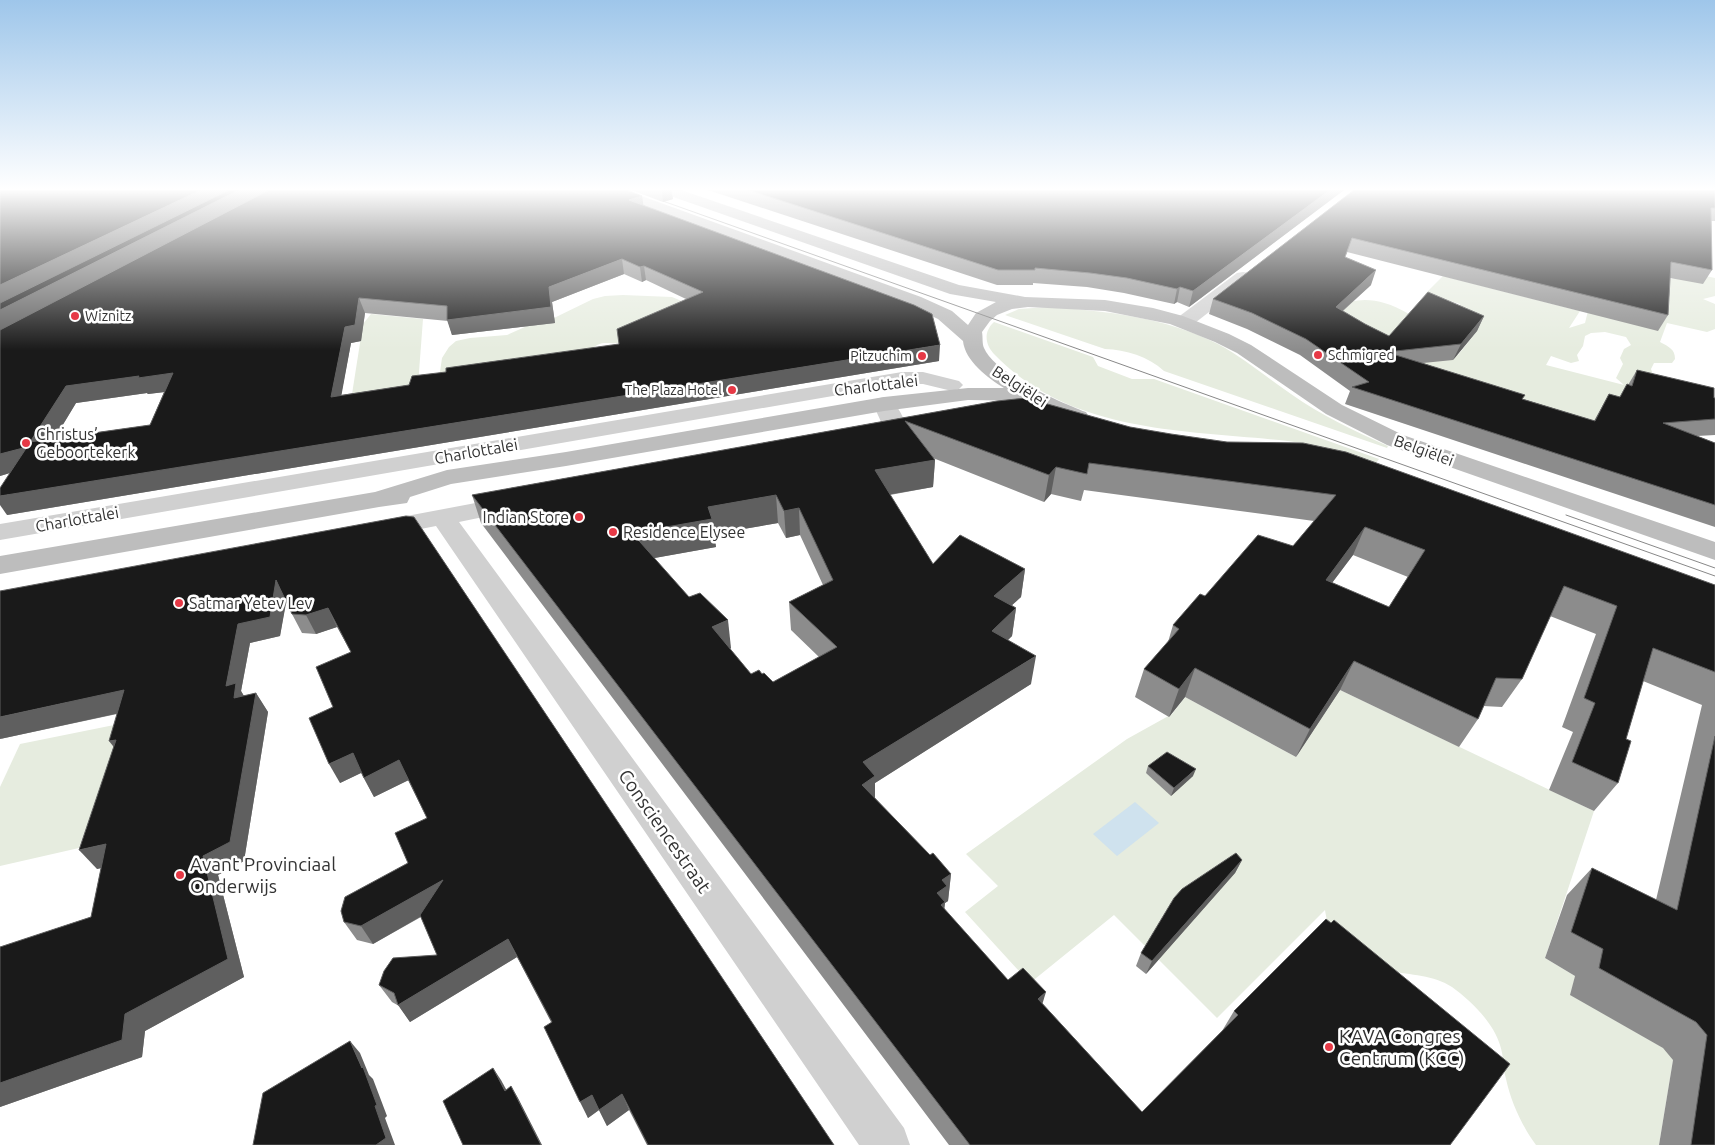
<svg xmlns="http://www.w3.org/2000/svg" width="1715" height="1145" viewBox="0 0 1715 1145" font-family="Ubuntu,sans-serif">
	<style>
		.green { fill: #e6ecdf; fill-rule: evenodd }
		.water { fill: #cfe2ee }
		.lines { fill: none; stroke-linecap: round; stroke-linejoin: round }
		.street { fill: #d0d0d0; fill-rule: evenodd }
		.secondary { fill: #bdbdbd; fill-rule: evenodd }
		.tram { stroke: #888; stroke-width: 1 }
		.wall { fill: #8c8c8c; fill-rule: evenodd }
		.shaded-wall { fill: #5f5f5f }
		.building { fill: #1a1a1a; stroke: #5f5f5f; fill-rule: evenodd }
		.poi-dot { fill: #e63946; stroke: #fff; stroke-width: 2 }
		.labels { text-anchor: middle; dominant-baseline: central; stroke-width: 5; stroke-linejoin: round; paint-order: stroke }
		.far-poi-label { font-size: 14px; fill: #333; stroke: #fff; text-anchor: start }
		.street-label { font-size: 16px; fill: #333; stroke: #fff }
		.poi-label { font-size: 16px; fill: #333; stroke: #fff; text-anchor: start }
		.near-street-label { font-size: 19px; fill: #333; stroke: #fff }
		.near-poi-label { font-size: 19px; fill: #333; stroke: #fff; text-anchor: start }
	</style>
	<rect width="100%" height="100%" fill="#fff"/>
	<g class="green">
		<path d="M 1443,276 L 1580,311 L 1569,328 L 1585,323 L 1588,311 C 1624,297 1675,267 1715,278 L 1715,296 L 1703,299 L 1715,304 L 1715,329 L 1707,332 L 1667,323 L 1660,342 C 1669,347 1675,349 1675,359 L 1672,363 L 1654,363 L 1651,369 L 1654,378 L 1592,424 L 1524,399 L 1442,375 L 1445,370 L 1419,363 L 1303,319 C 1346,302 1365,289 1409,314 L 1404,318 L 1404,329 L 1458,355 L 1477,331 L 1448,319 L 1460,304 L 1425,294 ZM 1605,332 L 1626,337 L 1631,345 L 1624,349 L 1620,358 L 1623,364 L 1616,378 L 1624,385 L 1546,365 L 1551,356 L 1571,363 L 1579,361 L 1577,355 L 1583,346 L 1585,336 L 1591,333 Z"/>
		<path d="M 623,295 L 672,297 L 684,302 C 672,309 634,339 624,342 C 605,346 601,337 586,355 L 439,379 L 442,358 L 449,347 L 456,341 L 470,338 L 507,335 L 536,322 L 554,318 L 593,299 L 605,296 Z"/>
		<path d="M 1048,307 C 1106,311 1165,317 1218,344 C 1244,358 1266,377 1291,394 C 1321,415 1354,431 1388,446 L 1387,448 L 1164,371 C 1148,356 1126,350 1105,349 L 1005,315 L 1019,309 Z"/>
		<polygon points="371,314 423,319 418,385 352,394 363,324"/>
		<path d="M 994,322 L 1093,357 L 1098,366 L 1132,379 L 1154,379 L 1379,459 L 1376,463 C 1347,453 1318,445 1288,441 C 1187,430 1071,434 995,355 C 985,345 983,332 994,322 Z"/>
		<path d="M 1340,690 L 1594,811 L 1545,958 L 1575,976 L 1571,995 L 1674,1054 L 1659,1145 L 1536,1145 C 1522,1126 1511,1102 1506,1079 C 1503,1068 1504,1057 1500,1045 C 1493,1022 1471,1001 1452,987 C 1434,975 1410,975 1390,971 C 1383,969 1339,937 1333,931 C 1328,926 1326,917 1325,910 L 1217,1018 L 1114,915 L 1030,983 L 965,912 L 998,886 L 966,854 L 1127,739 L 1172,714 L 1185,697 L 1296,757 Z"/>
		<polygon points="124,723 79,848 0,866 0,787 20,744"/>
	</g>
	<polygon class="water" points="1135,802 1159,823 1117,856 1093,834"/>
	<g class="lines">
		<g class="street">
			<polygon points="1243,272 1249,273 1252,277 1249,281 1191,326 1184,328 1177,326 1174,322 1177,318 1237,273"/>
			<polygon points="902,372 923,372 959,381 963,385 959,389 952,391 923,384 902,384 0,540 0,524"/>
			<path d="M 884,397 L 892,399 C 897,408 906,417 904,428 C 896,440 873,444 859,441 L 856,436 L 859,431 L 882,424 L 873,404 L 876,399 Z"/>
			<polygon points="513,496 522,499 526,504 522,509 459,522 904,1128 910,1145 859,1145 436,526 380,537 371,535 367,529 371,523 380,521"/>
		</g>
		<path class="secondary" d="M 604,190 L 625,190 L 921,297 L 952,311 L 968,325 L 976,313 L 996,302 L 950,294 L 662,193 L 660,190 L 681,190 L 959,285 L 1025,297 L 1105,300 L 1153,308 L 1183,316 L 1229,334 L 1251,345 L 1342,405 L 1403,435 L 1715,542 L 1715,560 L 1387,445 L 1326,414 L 1237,353 L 1215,342 L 1170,324 L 1105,311 L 1028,307 L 1012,309 L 997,315 L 990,321 L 982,332 C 983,337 982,344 984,348 C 995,374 1060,402 1086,412 L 1089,417 L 1086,422 L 1078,424 L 1070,422 L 1026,401 L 968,400 L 884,411 L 566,466 L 451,484 L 410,497 L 407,503 L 379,507 L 0,574 L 0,556 L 375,492 L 447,470 L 566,452 L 884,397 L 968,388 L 1004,388 C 988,378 965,361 963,341 L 938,319 L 909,305 L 606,193 Z"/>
		<g class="tram">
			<polyline points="660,200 1715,576"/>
			<polyline points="1566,515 1715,568"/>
		</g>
	</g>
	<g class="wall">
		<path d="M 0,190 L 642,196 L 643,205 L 939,361 L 7,515 L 10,473 L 0,476 ZM 624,274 L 642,282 L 646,280 L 686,299 L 619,344 L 446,372 L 409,385 L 341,395 L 351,343 L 361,341 L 365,313 L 448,321 L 452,335 L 555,323 L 552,302 ZM 164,392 L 150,425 L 55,438 L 76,403 L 147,393 L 148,394 Z"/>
		<polygon points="631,190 671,190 673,199 663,202"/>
		<polygon points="708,190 1344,190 1189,307 1177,302 1174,304 1124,293 1087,287 1033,283 1033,285 997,285"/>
		<polygon points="1354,190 1715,190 1715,221 1711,221 1712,270 1703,284 1670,278 1668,315 1658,331 1347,252 1345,257 1371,285 1343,311 1365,324 1389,336 1484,316 1477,331 1453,360 1423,363 1523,399 1594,421 1609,394 1620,397 1627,384 1628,385 1637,370 1715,398 1715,435 1697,436 1715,443 1715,527 1345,404 1350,391 1300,355 1247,329 1209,314 1213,299"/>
		<path d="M 997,401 L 1130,427 L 1715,585 L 1715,1145 L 1659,1145 L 1673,1060 L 1663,1048 L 1570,995 L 1575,976 L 1545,958 L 1567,895 L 1592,868 L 1656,900 L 1702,705 L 1643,681 L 1626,739 L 1618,783 L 1594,811 L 1549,790 L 1573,732 L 1562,727 L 1596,634 L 1550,616 L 1522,679 L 1502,707 L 1483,706 L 1478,719 L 1459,747 L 1340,690 L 1296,757 L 1185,697 L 1169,717 L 1135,697 L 1144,669 L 1168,642 L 1173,625 L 1205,596 L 1293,546 L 1314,521 L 1084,490 L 1081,501 L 1051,494 L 1044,502 L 933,458 L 935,460 L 933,487 L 890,495 L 933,564 L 1025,569 L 1021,597 L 1012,605 L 1016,608 L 1012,636 L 1008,640 L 1031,684 L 875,783 L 875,798 L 930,855 L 951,874 L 948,901 L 945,903 L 944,909 L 1008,980 L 1043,1004 L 1142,1112 L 1222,1031 L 1234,1011 L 1450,1145 L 949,1145 L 481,523 L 472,495 ZM 778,523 L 786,538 L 800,535 L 823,585 L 789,602 L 791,630 L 819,657 L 773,682 L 762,674 L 751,674 L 730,649 L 731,648 L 654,558 L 716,547 L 714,534 ZM 1353,555 L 1408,577 L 1389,607 L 1332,583 Z"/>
		<polygon points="406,516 834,1145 647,1145 629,1110 607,1126 599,1110 588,1118 551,1022 517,957 410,1022 399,1006 392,1002 379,985 437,955 421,917 373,944 357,940 344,922 408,863 427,818 408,780 374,797 361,773 340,783 333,707 351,652 337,627 316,634 302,633 292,614 286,601 280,636 250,643 241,691 244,696 256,693 268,712 244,861 218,875 244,977 145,1031 142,1057 0,1107 0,947 91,917 101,868 97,869 114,747 117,714 0,739"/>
		<polygon points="1148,766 1193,776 1171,796 1146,773"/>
		<polygon points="1242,860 1235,873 1146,974 1136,966 1141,953"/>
	</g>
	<g class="shaded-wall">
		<polygon points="201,190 233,190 0,305 0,285"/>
		<polygon points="239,190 270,190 0,331 0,310"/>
		<polygon points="662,190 671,190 673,199 663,202"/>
		<polygon points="1330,190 1344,190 1189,307 1193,291"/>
		<polygon points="642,196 644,209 629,200"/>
		<polygon points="622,259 624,274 552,302 555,323 452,335 447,320 549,287"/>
		<polygon points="644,266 646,280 642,282 640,267"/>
		<polygon points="1376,270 1371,285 1330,322 1336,307"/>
		<polygon points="1180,287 1177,302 1174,304 1177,289"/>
		<polygon points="359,298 365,313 361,341 351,343 338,414 331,397 345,327"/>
		<polygon points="1484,316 1477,331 1453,360 1461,344"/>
		<polygon points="940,345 939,361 7,515 0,505 0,496"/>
		<polygon points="173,373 182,390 148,394 147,393 76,403 42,459 30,442 66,386 139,376"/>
		<polygon points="27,447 39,464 0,476 0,454"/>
		<polygon points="935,460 933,487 875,497 875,470"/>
		<polygon points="1056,467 1051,494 1044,502 1049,475"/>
		<polygon points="776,495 778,523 714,534 716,547 638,561 632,533 708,507"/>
		<polygon points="799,508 800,535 786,538 784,511"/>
		<polygon points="1365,527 1353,555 1313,608 1326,580"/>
		<polygon points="1025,569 1021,597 991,624 994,596"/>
		<polygon points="276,580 287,598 280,636 250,643 241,691 248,703 246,717 226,686 238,624"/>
		<polygon points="328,608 337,627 316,634 306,615"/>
		<polygon points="1016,608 1012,636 988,659 992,631"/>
		<polygon points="728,620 731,648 716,656 712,627"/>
		<polygon points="1036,656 1031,684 875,783 875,805 862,813 863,762"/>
		<polygon points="1354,661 1340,690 1296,757 1310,729"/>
		<polygon points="1195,668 1185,697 1169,717 1179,689"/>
		<polygon points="124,690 138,709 0,739 0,717"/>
		<polygon points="256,693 268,712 244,861 218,875 244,977 145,1031 142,1057 0,1107 0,1083 125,1014 203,856"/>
		<polygon points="116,740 124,760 109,741"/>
		<polygon points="353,753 363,772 340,783 329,764"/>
		<polygon points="399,760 409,780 374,797 364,778"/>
		<polygon points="1196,769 1193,776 1171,796 1174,788"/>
		<polygon points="106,844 123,863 97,869 79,850"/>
		<polygon points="1242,860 1235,873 1146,974 1152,961"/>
		<polygon points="951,874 948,901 945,903 942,929 937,893 942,880"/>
		<polygon points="443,880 453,898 373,944 361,926"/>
		<polygon points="508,939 517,957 410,1022 398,1005"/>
		<polygon points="1046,992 1038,1018 1038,999"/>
		<polygon points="350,1041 360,1053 369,1075 373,1079 387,1116 385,1118 395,1145 376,1145 362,1068"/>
		<polygon points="493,1068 501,1080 513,1102 505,1091"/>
		<polygon points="511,1086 518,1098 542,1145 541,1145"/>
		<polygon points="622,1094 629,1110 607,1126 599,1110"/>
		<polygon points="592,1095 599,1110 588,1118 580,1102"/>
	</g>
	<g class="building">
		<polygon points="0,190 201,190 0,285"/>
		<polygon points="229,190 239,190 0,310 0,303"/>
		<path d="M 269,190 L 627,190 L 642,196 L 629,200 L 914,305 L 932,314 L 940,345 L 0,496 L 0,488 L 27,447 L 0,454 L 0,330 ZM 622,259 L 640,267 L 644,266 L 703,292 L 617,329 L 619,344 L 446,368 L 446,372 L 412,376 L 409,385 L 331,397 L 345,327 L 355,325 L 359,298 L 447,306 L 447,320 L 551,307 L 549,287 ZM 173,373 L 150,425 L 30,442 L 66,386 L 139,376 L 138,378 Z"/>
		<polygon points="748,190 1330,190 1193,291 1180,287 1177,289 1127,278 1090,273 1035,268 1035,270 998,270"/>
		<polygon points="1354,190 1715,190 1715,208 1711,208 1712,270 1671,262 1668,315 1352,238 1345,257 1376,270 1336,307 1365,324 1389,336 1428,292 1484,316 1461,344 1386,352 1525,395 1522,399 1595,421 1609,394 1620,397 1627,384 1632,386 1637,370 1714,388 1714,398 1715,398 1715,419 1663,423 1715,443 1715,505 1352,387 1369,382 1306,339 1252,313 1213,299"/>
		<path d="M 1026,398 L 1130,427 L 1171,434 L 1227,442 L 1303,443 L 1346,452 L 1715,585 L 1715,672 L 1653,648 L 1626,739 L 1631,741 L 1618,783 L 1572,762 L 1595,703 L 1584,698 L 1617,606 L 1564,586 L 1522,679 L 1496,678 L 1478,719 L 1354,661 L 1310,729 L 1195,668 L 1179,689 L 1144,669 L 1179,629 L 1173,625 L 1200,594 L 1205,596 L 1258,535 L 1293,546 L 1336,495 L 1089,463 L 1087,474 L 1056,467 L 1049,475 L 905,421 L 935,460 L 875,470 L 933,564 L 960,535 L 1025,569 L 994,596 L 1016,608 L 992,631 L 1036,656 L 863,762 L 875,776 L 862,785 L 930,855 L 933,853 L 951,874 L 942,880 L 947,886 L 937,893 L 945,902 L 941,905 L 1008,980 L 1023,968 L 1046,992 L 1038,999 L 1142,1112 L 1238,1015 L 1234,1011 L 1326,919 L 1331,923 L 1334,920 L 1510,1064 L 1450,1145 L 970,1145 L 472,495 L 997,401 ZM 776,495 L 784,511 L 799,508 L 833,580 L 789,602 L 837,647 L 773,682 L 764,673 L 762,674 L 759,670 L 751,674 L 712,627 L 728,620 L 700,593 L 689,597 L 632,533 L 712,519 L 708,507 ZM 1365,527 L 1425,550 L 1389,607 L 1326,580 Z"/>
		<polygon points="406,516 414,517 834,1145 648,1145 622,1094 599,1110 592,1095 580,1102 544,1027 552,1022 508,939 398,1005 394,993 379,985 384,971 393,958 437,955 420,915 443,880 361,926 344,922 341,911 345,897 408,863 395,833 427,818 399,760 364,778 353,753 329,764 309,718 333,707 316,667 351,652 328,608 306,615 292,614 276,580 270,617 238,624 226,686 236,683 234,698 256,693 230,842 203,856 228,959 125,1014 122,1040 0,1083 0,947 91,917 106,844 79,850 116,740 109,741 124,690 0,717 0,591"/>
		<polygon points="1715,736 1715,1145 1691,1145 1707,1035 1696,1022 1599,968 1603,949 1571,932 1592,868 1677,910"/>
		<polygon points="1167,752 1196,769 1174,788 1148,766"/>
		<polygon points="1236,853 1242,860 1152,961 1141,953 1174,898 1182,889"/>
		<polygon points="350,1041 362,1068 363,1067 377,1105 375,1106 386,1138 376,1145 253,1145 263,1093"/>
		<polygon points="493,1068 505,1091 511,1086 541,1145 463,1145 443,1101"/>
	</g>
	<linearGradient id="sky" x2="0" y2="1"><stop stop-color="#9ec6ea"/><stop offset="0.54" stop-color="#fff"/><stop offset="1" stop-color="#fff" stop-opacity="0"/></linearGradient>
	<rect width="1715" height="350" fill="url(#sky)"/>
	<g class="poi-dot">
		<circle cx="75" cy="316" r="5"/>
		<circle cx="1318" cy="355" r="5"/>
		<circle cx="922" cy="356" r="5"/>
		<circle cx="732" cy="390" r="5"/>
		<circle cx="26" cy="443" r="5"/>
		<circle cx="579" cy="517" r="5"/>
		<circle cx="613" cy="532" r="5"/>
		<circle cx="179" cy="603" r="5"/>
		<circle cx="180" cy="875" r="5"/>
		<circle cx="1329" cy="1047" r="5"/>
	</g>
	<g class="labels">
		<g class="far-poi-label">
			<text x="85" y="316">Wiznitz</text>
			<text x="1328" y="355">Schmigred</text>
			<text x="912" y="356" text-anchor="end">Pitzuchim</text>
			<text x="722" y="390" text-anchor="end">The Plaza Hotel</text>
		</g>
		<g class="street-label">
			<text transform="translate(876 385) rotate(-7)">Charlottalei</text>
			<text transform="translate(1020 386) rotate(33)">Belgiëlei</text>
			<text transform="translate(1424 450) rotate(20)">Belgiëlei</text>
			<text transform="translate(476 451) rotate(-10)">Charlottalei</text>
			<text transform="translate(77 519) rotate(-10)">Charlottalei</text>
		</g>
		<g class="poi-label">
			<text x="36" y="434">Christus’<tspan x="36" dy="18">Geboortekerk</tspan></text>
			<text x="569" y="517" text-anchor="end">Indian Store</text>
			<text x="623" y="532">Residence Elysee</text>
			<text x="189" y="603">Satmar Yetev Lev</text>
		</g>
		<g class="near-street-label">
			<text transform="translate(665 831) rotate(55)">Consciencestraat</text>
		</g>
		<g class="near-poi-label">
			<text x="190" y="864">Avant Provinciaal<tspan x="190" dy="22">Onderwijs</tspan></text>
			<text x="1339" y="1036">KAVA Congres<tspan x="1339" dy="22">Centrum (KCC)</tspan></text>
		</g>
	</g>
</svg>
